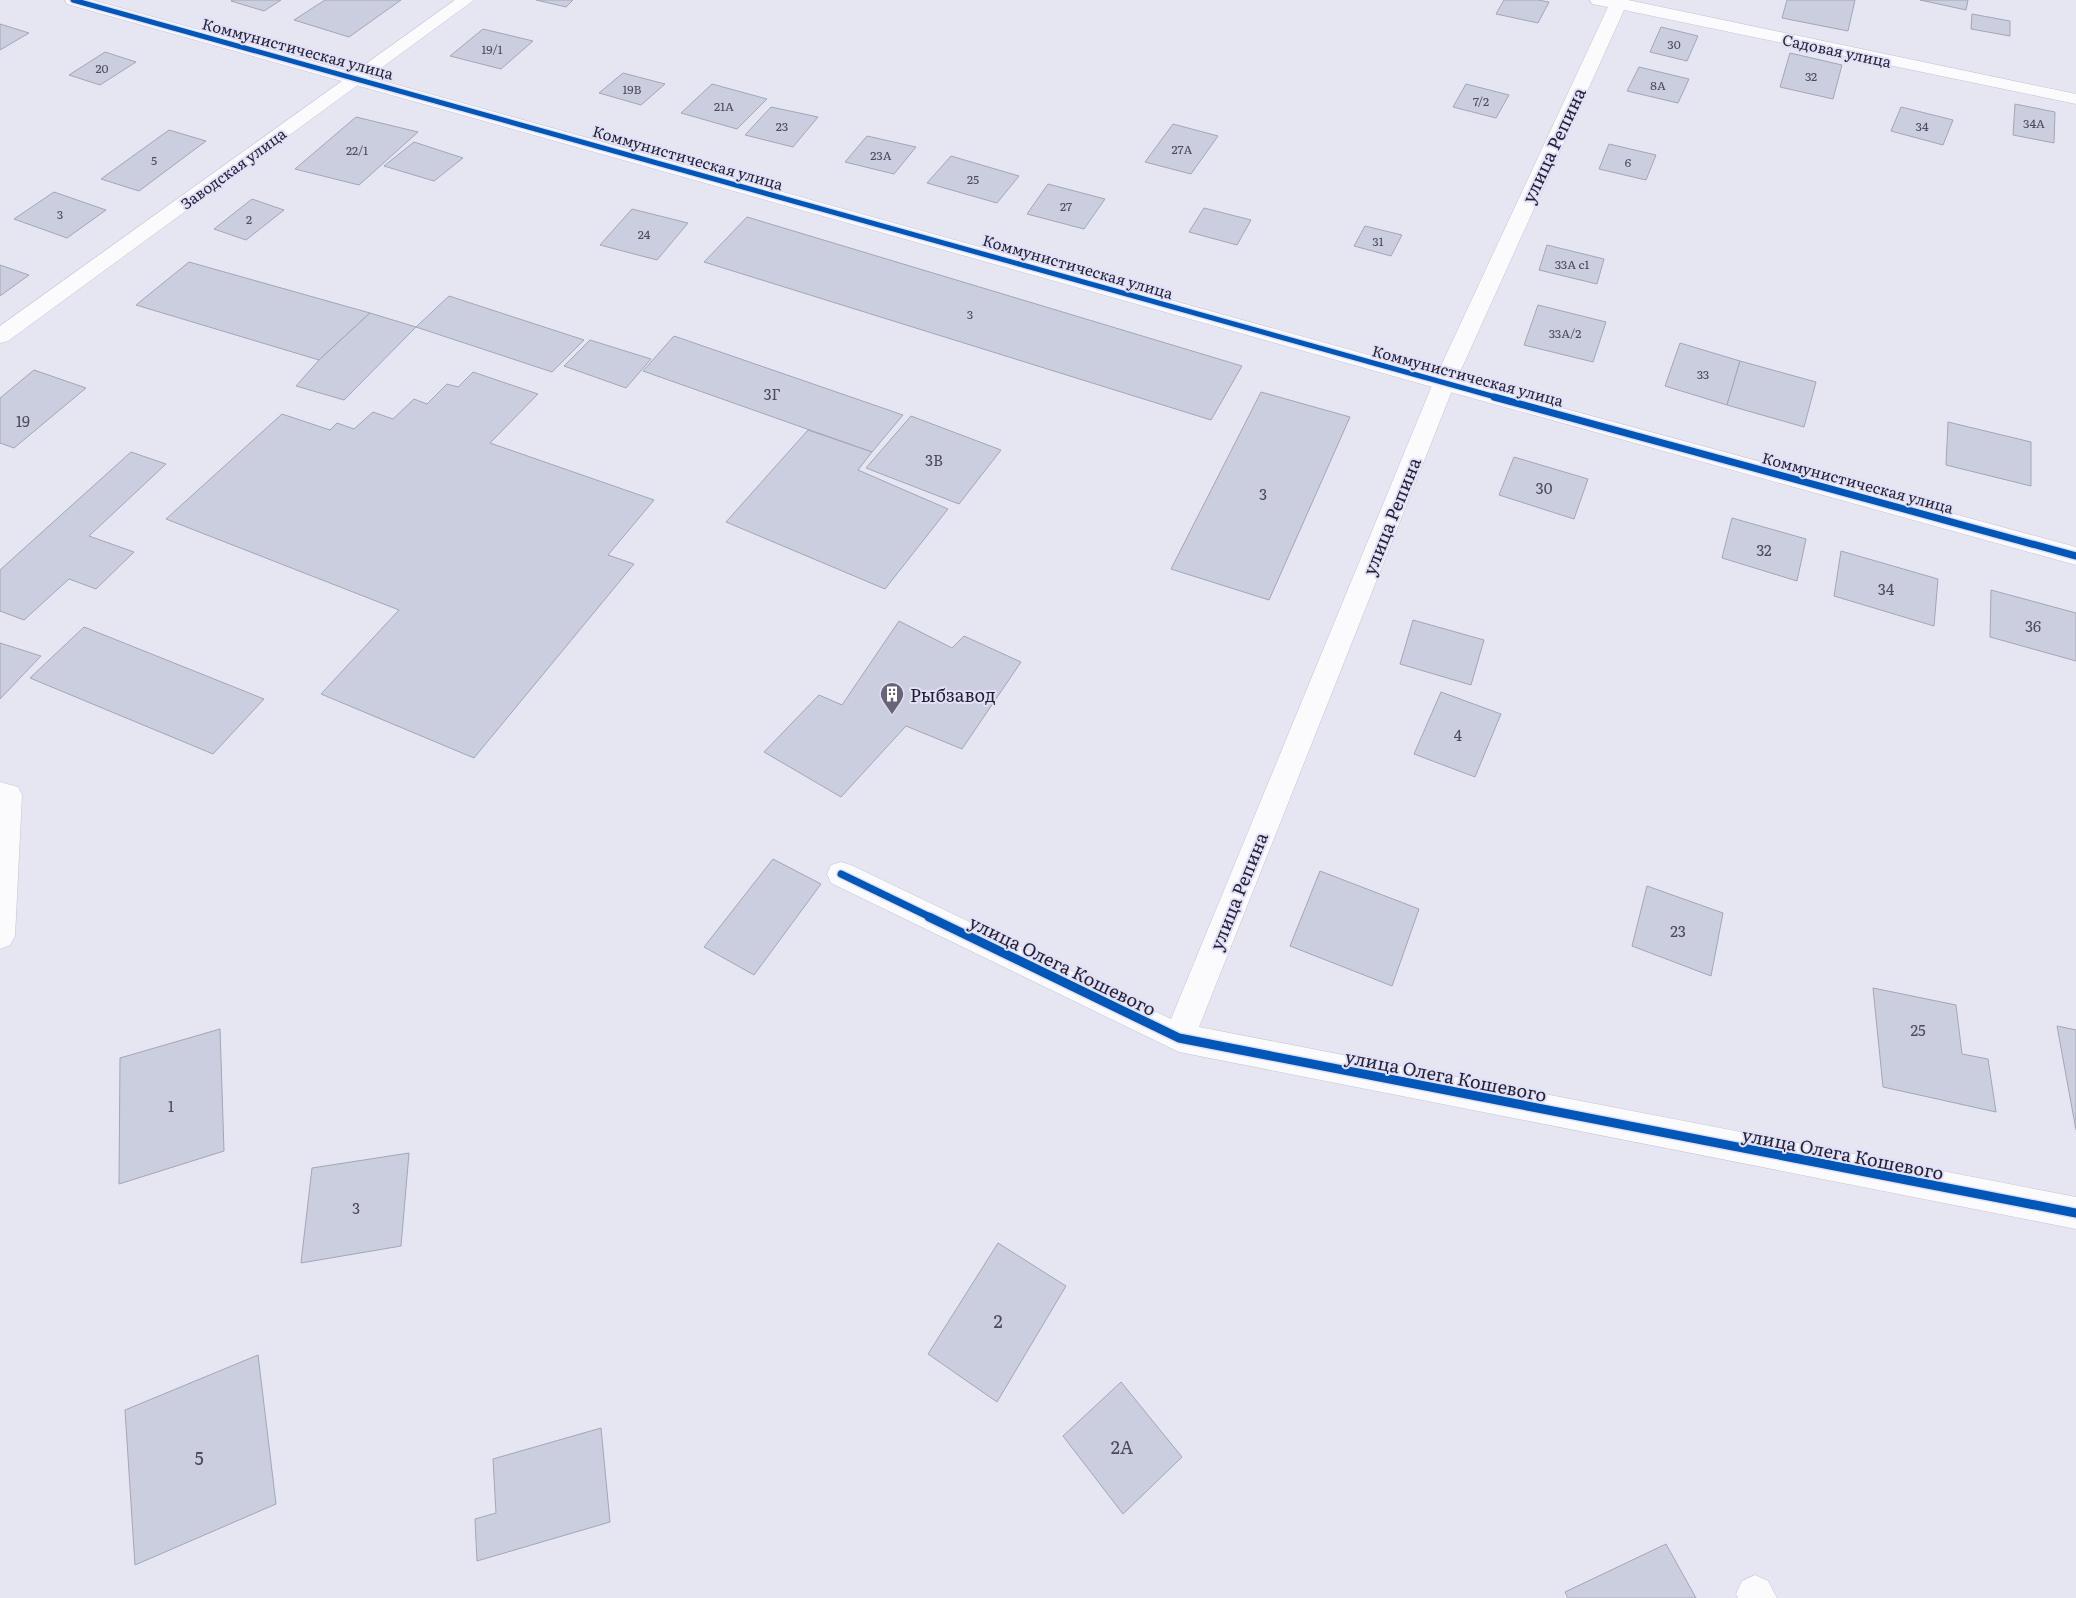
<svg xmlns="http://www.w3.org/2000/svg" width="2076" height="1598" viewBox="0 0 2076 1598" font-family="Literata,serif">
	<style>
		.building { fill: #cacede; stroke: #a4a6b6 }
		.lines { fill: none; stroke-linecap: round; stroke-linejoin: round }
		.street-casing { stroke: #c5c3d4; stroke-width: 1 }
		.secondary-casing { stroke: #c5c3d4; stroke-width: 1 }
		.street { fill: #fbfbfd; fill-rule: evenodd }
		.secondary { fill: #fbfbfd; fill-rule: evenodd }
		.cycleway-far2-casing { stroke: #e2e0f7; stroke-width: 8 }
		.cycleway-far1-casing { stroke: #e2e0f7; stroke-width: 10 }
		.cycleway-casing { stroke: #e2e0f7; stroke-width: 12 }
		.cycleway-far2 { stroke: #0057b8; stroke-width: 5 }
		.cycleway-far1 { stroke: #0057b8; stroke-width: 7 }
		.cycleway { stroke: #0057b8; stroke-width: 9 }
		.labels { text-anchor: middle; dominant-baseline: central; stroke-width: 4; stroke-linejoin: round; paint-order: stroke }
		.far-number-label { font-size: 12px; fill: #4b4b5e }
		.far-street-label { font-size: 15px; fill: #211f34; stroke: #e2e0f7 }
		.number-label { font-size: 15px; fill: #4b4b5e }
		.street-label { font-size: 18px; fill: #211f34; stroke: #e2e0f7 }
		.poi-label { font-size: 18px; fill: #211f34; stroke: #e2e0f7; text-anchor: start }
		.near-number-label { font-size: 18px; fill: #4b4b5e }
	</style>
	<rect width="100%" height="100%" fill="#e6e5f2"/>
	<g class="building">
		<polygon points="232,0 281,0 264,11 231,1"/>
		<polygon points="325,0 401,0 349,37 294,20"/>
		<polygon points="536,0 573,0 566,7"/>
		<polygon points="1504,0 1538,0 1549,2 1538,23 1496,14"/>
		<polygon points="1787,0 1855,0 1848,31 1782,18"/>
		<polygon points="1920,0 1968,0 1966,10"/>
		<polygon points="1972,14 2010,21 2010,36 1971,29"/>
		<polygon points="0,24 29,33 0,50"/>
		<polygon points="1661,27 1698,36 1687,61 1650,52"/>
		<polygon points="483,29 533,41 501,69 450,56"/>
		<polygon points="105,52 136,62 100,85 69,75"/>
		<polygon points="1790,53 1842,65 1833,99 1780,87"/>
		<polygon points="1639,67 1689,79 1678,103 1627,91"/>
		<polygon points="623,73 665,84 641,105 599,93"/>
		<polygon points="712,84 767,99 737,129 681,113"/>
		<polygon points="1466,84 1509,95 1496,118 1453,107"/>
		<polygon points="2015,104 2055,112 2054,143 2013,135"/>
		<polygon points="771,107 818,117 793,147 745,135"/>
		<polygon points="1901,107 1953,120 1943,145 1891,131"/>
		<polygon points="356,117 418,132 359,185 295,169"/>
		<polygon points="1173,124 1218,136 1191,174 1145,162"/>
		<polygon points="169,130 206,141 139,191 101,179"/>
		<polygon points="867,136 916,147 894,174 845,162"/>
		<polygon points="414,142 463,158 434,181 384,166"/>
		<polygon points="1609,144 1656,155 1646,180 1599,169"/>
		<polygon points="951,156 1019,176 997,203 927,183"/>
		<polygon points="1048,184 1105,199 1084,229 1027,214"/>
		<polygon points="54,192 106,210 67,238 14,219"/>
		<polygon points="252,199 284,210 246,240 214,229"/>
		<polygon points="1204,208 1251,220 1237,245 1189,232"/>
		<polygon points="632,209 688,223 657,260 600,245"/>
		<polygon points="747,217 1242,366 1211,420 704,262"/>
		<polygon points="1365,226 1402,235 1391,256 1354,246"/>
		<polygon points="1547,245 1604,259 1597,284 1539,270"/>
		<polygon points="189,262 370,313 319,360 136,305"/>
		<polygon points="0,265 29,275 0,296"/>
		<polygon points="449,296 584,340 552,372 416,327"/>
		<polygon points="1538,305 1606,322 1593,362 1524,345"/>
		<polygon points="370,313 416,327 344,400 296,386 319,360"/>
		<polygon points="674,336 903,415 872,452 643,371"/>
		<polygon points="590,340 651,359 626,388 564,366"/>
		<polygon points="1680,343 1740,361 1727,405 1665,386"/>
		<polygon points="1740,361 1816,382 1804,427 1727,405"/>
		<polygon points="34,370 86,388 14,448 0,443 0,398"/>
		<polygon points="473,372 538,394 490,443 654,500 608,555 634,564 474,758 321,694 399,610 166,519 282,414 330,430 337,423 354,429 373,412 393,419 414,399 427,404 447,384 458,387"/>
		<polygon points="1261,392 1350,417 1269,600 1171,569"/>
		<polygon points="911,416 1001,450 959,504 866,468"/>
		<polygon points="1948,422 2031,442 2031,486 1946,465"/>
		<polygon points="808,430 872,452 858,470 948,509 885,589 726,522"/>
		<polygon points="131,452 166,464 89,536 134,552 96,589 69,579 24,620 0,611 0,570"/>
		<polygon points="1514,457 1588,479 1574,519 1499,495"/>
		<polygon points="1732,518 1806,539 1797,581 1722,558"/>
		<polygon points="1841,551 1938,579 1934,626 1834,596"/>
		<polygon points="1991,590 2076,613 2076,661 1990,637"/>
		<polygon points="1413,620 1484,640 1471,685 1400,664"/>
		<polygon points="899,621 952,648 964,636 1021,662 962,749 906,726 841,797 764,752 819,695 842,705"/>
		<polygon points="84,627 264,699 213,754 30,678"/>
		<polygon points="0,643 41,656 0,699"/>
		<polygon points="1441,692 1501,714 1475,777 1414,754"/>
		<polygon points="773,859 821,884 754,975 704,947"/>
		<polygon points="1320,871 1419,909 1392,986 1290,946"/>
		<polygon points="1647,886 1723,913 1711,976 1632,946"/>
		<polygon points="1873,988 1956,1005 1962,1054 1988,1059 1996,1112 1883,1087"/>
		<polygon points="2057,1026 2076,1030 2076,1130"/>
		<polygon points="220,1029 224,1151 119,1184 120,1058"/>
		<polygon points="409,1153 401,1246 301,1263 312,1168"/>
		<polygon points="998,1243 1066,1286 997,1402 928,1354"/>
		<polygon points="258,1355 276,1504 135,1565 125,1410"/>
		<polygon points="1121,1382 1182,1457 1123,1514 1063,1436"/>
		<polygon points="601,1428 610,1522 477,1561 475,1519 496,1513 493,1459"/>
		<polygon points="1666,1544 1696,1598 1568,1598 1565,1592"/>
	</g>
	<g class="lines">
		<g class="street-casing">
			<g id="street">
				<polygon points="455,0 474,0 8,341 0,343 0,326"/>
				<polygon points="1590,0 1628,0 2076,94 2076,104 1624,10 1455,383 1199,1027 2076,1197 2076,1229 1179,1052 831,883 827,874 831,865 841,862 851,865 1171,1019 1433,383 1608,7 1592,4"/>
				<polygon points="0,782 18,787 22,795 15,936 10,945 0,949"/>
				<polygon points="1755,1575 1768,1581 1777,1598 1738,1598 1736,1594 1742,1581"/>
			</g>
		</g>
		<g class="secondary-casing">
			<polygon id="secondary" points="65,0 92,0 1444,376 2076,547 2076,565 1436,388 67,4"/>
		</g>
		<use href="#street" class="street"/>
		<use href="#secondary" class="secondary"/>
		<g class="cycleway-far2-casing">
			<polyline id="cycleway-far2" points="73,0 1499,398"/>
		</g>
		<g class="cycleway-far1-casing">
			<g id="cycleway-far1">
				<polyline points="1494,397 2076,556"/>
				<polyline points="841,874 932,918"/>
			</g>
		</g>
		<g class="cycleway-casing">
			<polyline id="cycleway" points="929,917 1179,1038 2076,1213"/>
		</g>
		<use href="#cycleway-far2" class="cycleway-far2"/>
		<use href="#cycleway-far1" class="cycleway-far1"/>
		<use href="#cycleway" class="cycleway"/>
	</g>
	<defs>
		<g id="building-pin" transform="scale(1.25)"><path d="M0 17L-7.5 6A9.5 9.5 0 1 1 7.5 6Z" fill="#666476" stroke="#e2e0f7"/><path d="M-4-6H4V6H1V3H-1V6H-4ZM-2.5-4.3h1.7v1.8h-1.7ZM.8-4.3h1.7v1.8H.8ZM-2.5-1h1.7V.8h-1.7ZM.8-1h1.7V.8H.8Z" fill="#fff"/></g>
	</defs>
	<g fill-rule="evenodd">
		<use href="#building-pin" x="892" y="694"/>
	</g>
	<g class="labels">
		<g class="far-number-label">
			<text x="1674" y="44">30</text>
			<text x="492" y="49">19/1</text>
			<text x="102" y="68">20</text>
			<text x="1811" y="76">32</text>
			<text x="1658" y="85">8А</text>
			<text x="632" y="89">19В</text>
			<text x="1481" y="101">7/2</text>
			<text x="724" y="106">21А</text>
			<text x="2034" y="123">34А</text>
			<text x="782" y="126">23</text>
			<text x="1922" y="126">34</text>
			<text x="1182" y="149">27А</text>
			<text x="357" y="150">22/1</text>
			<text x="881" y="155">23А</text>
			<text x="154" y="160">5</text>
			<text x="1628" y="162">6</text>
			<text x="973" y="179">25</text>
			<text x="1066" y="206">27</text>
			<text x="60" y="214">3</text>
			<text x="249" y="219">2</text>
			<text x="644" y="234">24</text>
			<text x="1378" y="241">31</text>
			<text x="1572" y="264">33А с1</text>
			<text x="970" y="314">3</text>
			<text x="1565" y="333">33А/2</text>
			<text x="1703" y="374">33</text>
		</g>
		<g class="far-street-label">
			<text transform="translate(298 48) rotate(15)">Коммунистическая улица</text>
			<text transform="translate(1837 50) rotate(12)">Садовая улица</text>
			<text transform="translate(688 157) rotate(16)">Коммунистическая улица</text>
			<text transform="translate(233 168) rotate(-36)">Заводская улица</text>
			<text transform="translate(1078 266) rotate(16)">Коммунистическая улица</text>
			<text transform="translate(1468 375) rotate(15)">Коммунистическая улица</text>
			<text transform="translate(1858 482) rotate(15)">Коммунистическая улица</text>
		</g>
		<g class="number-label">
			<text x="772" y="393">3Г</text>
			<text x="23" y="420">19</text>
			<text x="934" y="459">3В</text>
			<text x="1544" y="487">30</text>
			<text x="1263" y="493">3</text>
			<text x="1764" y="549">32</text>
			<text x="1886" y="588">34</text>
			<text x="2033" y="625">36</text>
			<text x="1458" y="734">4</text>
			<text x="1678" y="930">23</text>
			<text x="1918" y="1029">25</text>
			<text x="171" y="1105">1</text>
			<text x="356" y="1207">3</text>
		</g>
		<g class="street-label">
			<text transform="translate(1553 145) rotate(-65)">улица Репина</text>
			<text transform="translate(1391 516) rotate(-68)">улица Репина</text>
			<text transform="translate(1238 891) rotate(-68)">улица Репина</text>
			<text transform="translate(1063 965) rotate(26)">улица Олега Кошевого</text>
			<text transform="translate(1446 1075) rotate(11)">улица Олега Кошевого</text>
			<text transform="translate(1843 1153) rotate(11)">улица Олега Кошевого</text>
		</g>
		<g class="poi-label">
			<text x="910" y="694">Рыбзавод</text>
		</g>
		<g class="near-number-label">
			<text x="998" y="1320">2</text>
			<text x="1122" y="1446">2А</text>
			<text x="199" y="1457">5</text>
		</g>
	</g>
</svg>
